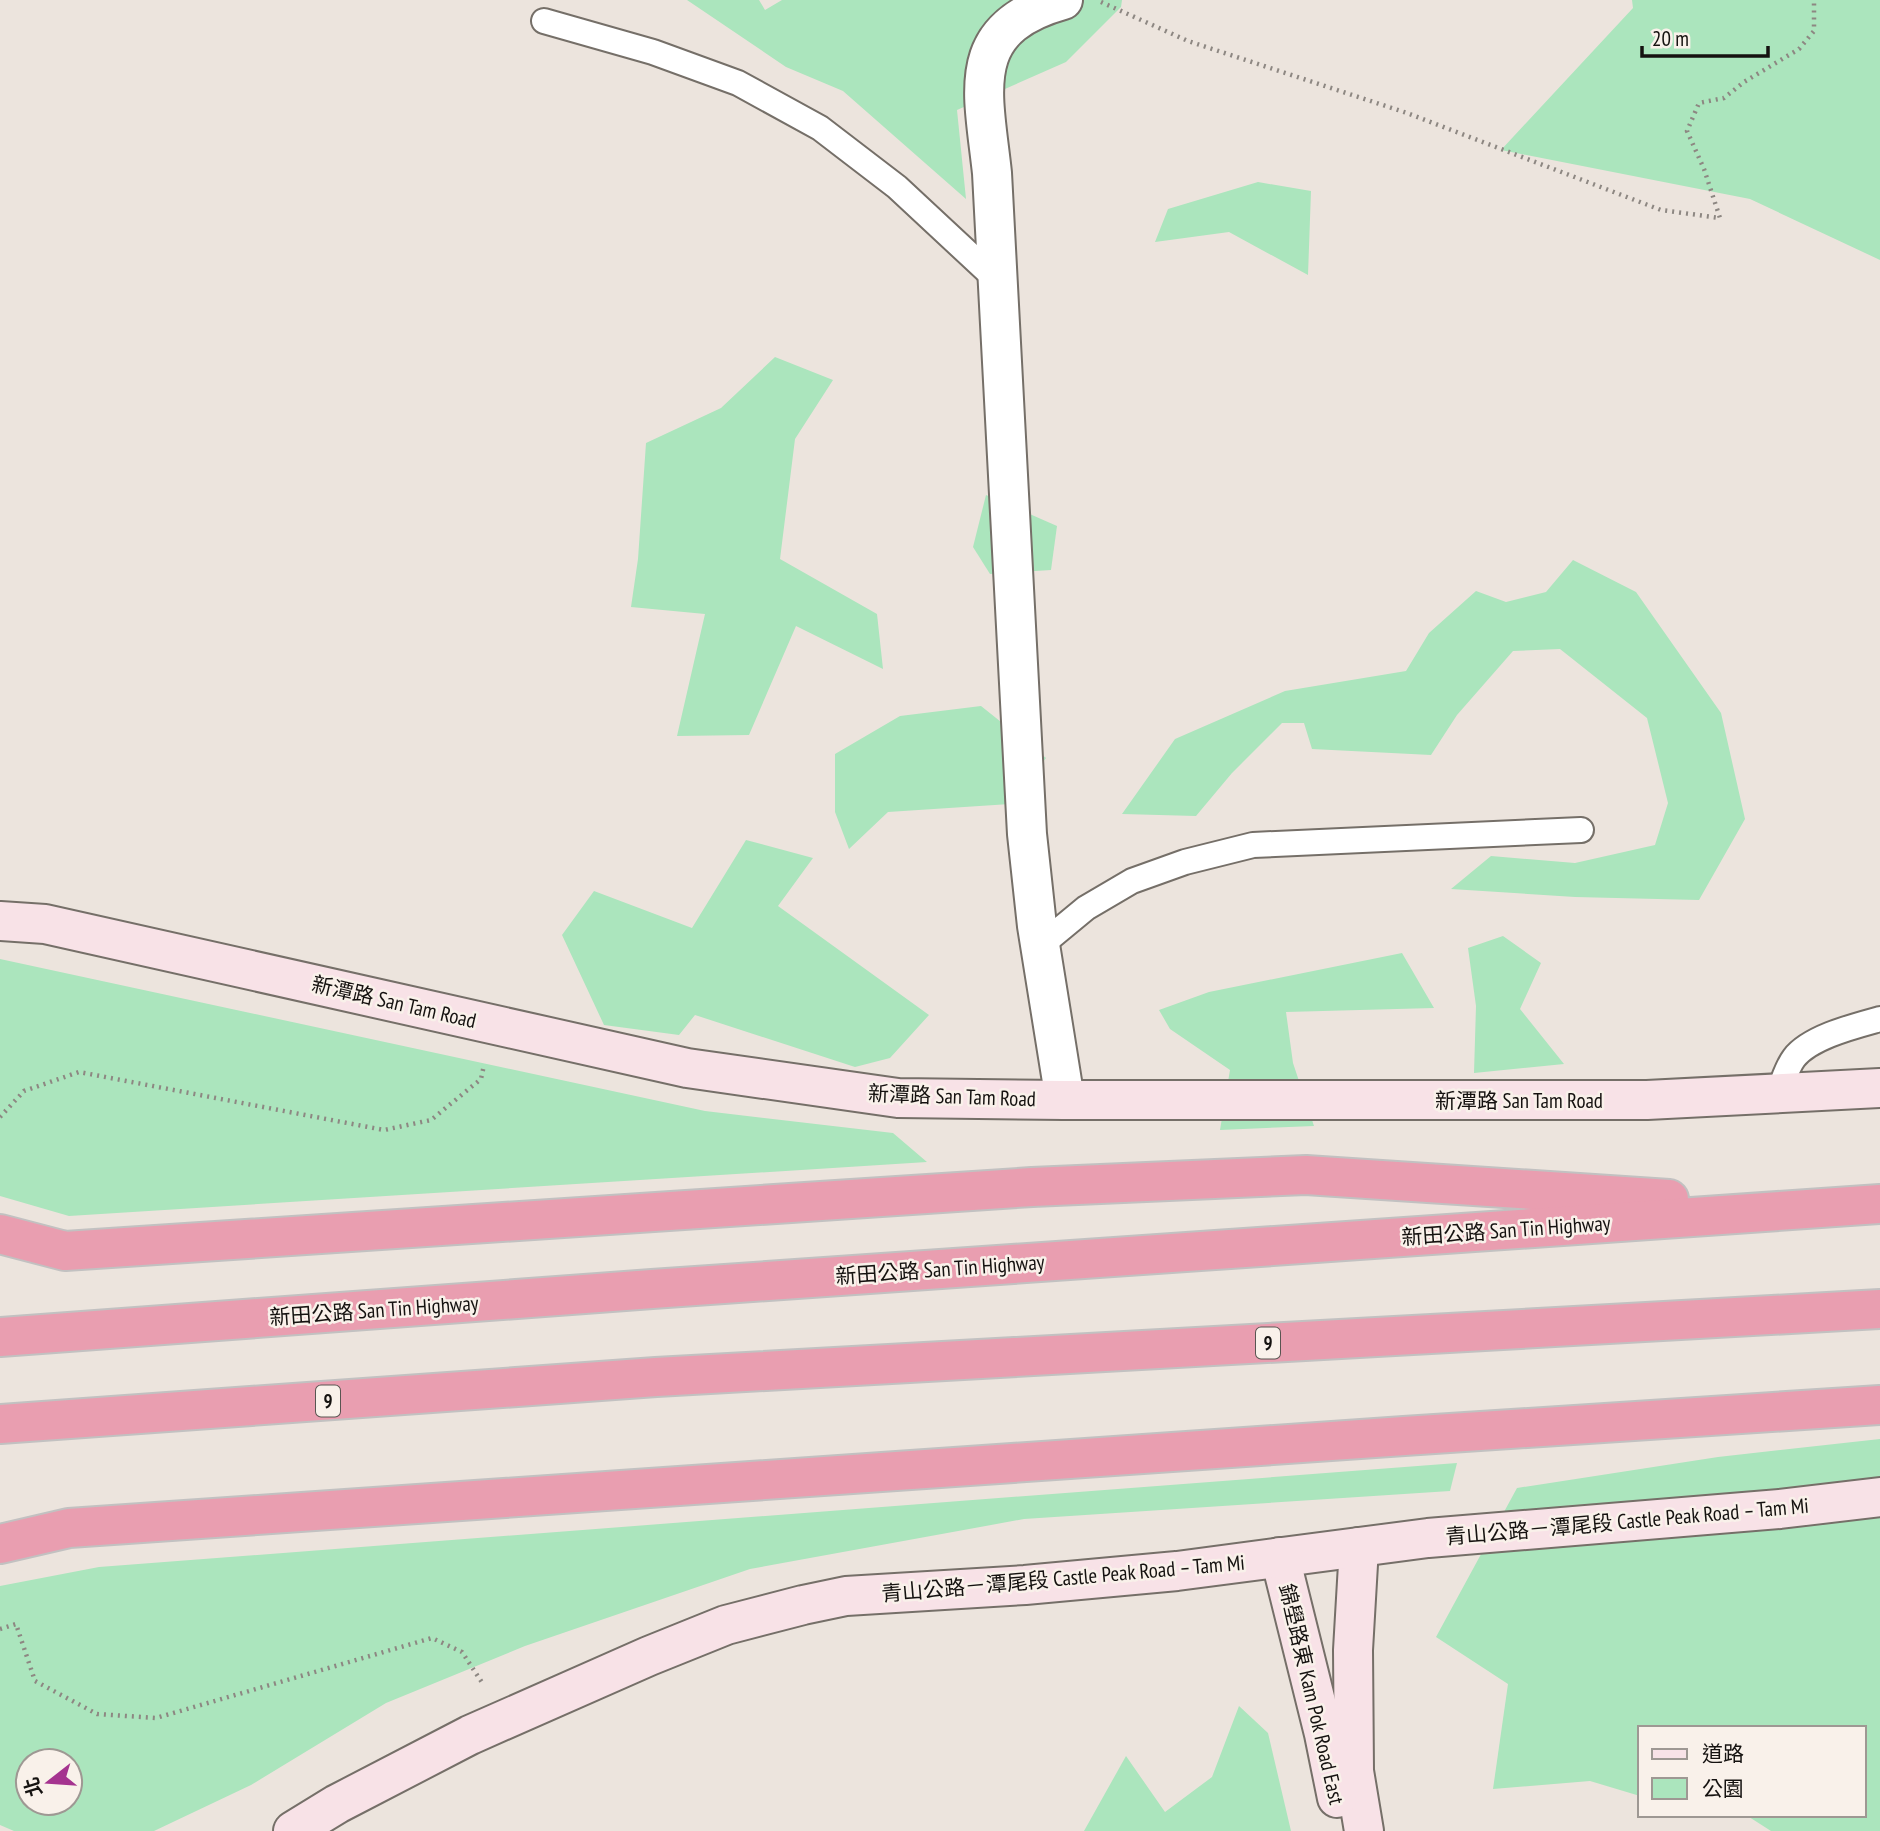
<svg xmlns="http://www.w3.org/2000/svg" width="1880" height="1831" viewBox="0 0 1880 1831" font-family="'PT Sans Narrow','Noto Sans TC',sans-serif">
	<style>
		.green { fill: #abe5bd; fill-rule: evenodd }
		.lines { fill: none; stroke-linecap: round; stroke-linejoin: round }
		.lane-casing { stroke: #756f68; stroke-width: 28 }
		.street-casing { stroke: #756f68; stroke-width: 42 }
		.secondary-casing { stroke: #756f68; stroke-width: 42 }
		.highway-casing { stroke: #c2c1c1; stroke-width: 42 }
		.path { stroke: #8d8782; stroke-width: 4.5; stroke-dasharray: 2 5; stroke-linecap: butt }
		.lane { stroke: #fff; stroke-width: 24 }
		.street { stroke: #fff; stroke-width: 38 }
		.secondary { stroke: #f8e2e7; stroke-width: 38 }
		.highway { stroke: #e99eb0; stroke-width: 38 }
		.labels { text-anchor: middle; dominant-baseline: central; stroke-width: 5; stroke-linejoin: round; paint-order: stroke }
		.shield { fill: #f9f1ea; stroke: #595551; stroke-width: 2 }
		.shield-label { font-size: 19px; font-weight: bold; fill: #151210 }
		.street-label { font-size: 21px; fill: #151210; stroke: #f9f1ea }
	</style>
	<rect width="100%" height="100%" fill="#ece4dd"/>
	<g class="green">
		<polygon points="687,0 759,0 765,10 782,0 1122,0 1121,7 1066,62 957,110 966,199 843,91 786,67"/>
		<polygon points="1632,0 1880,0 1880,260 1750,199 1501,150 1633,8"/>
		<polygon points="1258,182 1311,191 1308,275 1229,232 1155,242 1168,209"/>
		<polygon points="775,357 833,380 795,439 780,559 877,614 883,669 796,626 749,735 677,736 705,614 631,607 638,559 646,443 721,408"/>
		<polygon points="986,495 1057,526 1051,570 990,574 973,547"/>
		<polygon points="1573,560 1636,592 1721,713 1745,819 1699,900 1575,897 1451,889 1491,856 1575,863 1655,845 1668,803 1647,718 1560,649 1513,651 1457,715 1431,755 1312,749 1304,723 1282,723 1232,773 1196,816 1122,814 1175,739 1285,691 1406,671 1429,633 1476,591 1506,602 1546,592"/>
		<polygon points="981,706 1046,758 1010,804 888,812 849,849 835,812 835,754 900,716"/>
		<polygon points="746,840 813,858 778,906 929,1015 890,1058 855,1067 695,1015 679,1035 604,1025 562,935 594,891 692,928"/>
		<polygon points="1503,936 1541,963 1520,1009 1564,1064 1474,1073 1476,1006 1468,948"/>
		<polygon points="1402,953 1434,1008 1286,1012 1293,1063 1314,1126 1220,1130 1230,1070 1170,1029 1159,1010 1209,992"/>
		<polygon points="0,959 705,1111 893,1133 927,1162 69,1216 0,1196"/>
		<polygon points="1880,1439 1880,1831 1771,1831 1746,1815 1864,1815 1864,1728 1640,1728 1640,1796 1590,1781 1493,1789 1508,1684 1436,1637 1517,1488 1718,1457"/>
		<path d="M 1457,1463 L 1450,1491 L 1024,1519 L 750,1569 L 525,1646 L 386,1703 L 251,1785 L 154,1831 L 14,1831 L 0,1825 L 0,1586 L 99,1567 ZM 28,1761 L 70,1761 L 70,1803 L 28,1803 Z"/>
		<polygon points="1239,1706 1268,1733 1291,1831 1084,1831 1126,1756 1165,1812 1212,1777"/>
	</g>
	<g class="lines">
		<g class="lane-casing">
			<g id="lane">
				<polyline points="544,21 653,52 738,83 820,128 897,187 998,281"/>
				<polyline points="1040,946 1086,908 1132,881 1185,862 1253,845 1581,830"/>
				<path d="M 1778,1093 C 1783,1082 1787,1067 1794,1058 C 1810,1037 1855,1026 1880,1019"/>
			</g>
		</g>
		<g class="street-casing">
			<path id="street" d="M 1063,0 C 963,28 983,90 992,173 L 1027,834 L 1037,926 L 1065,1100"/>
		</g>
		<g class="secondary-casing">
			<g id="secondary">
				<polyline points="0,921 45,924 687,1068 898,1098 1065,1100 1647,1100 1880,1088"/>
				<polyline points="1359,1547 1353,1650 1354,1771 1364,1831"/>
				<polyline points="1280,1557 1324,1734 1337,1798"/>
				<polyline points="293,1831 337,1804 470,1735 649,1656 726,1625 803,1605 846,1596 1025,1585 1177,1571 1428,1538 1780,1509 1880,1497"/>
			</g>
		</g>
		<g class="highway-casing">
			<g id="highway">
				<polyline points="0,1234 65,1251 1032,1187 1306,1175 1669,1199"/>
				<polyline points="0,1337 652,1289 1880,1204"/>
				<polyline points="0,1424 656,1377 1880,1309"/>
				<polyline points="0,1544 69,1528 1404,1436 1880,1405"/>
			</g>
		</g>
		<g class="path">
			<polyline points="1101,2 1188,41 1407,113 1661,210 1720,218 1704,169 1687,131 1699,103 1724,98 1744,82 1799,49 1814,31 1814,0"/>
			<polyline points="0,1117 24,1091 79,1072 384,1130 431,1120 481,1079 484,1065"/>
			<polyline points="0,1629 16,1624 35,1681 97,1714 156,1718 432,1638 462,1652 483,1684"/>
		</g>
		<use href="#lane" class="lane"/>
		<use href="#street" class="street"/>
		<use href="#secondary" class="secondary"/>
		<use href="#highway" class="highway"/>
	</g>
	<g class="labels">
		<g class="shield">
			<rect x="1256" y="1327.5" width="24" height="31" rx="5"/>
			<rect x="316" y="1385.5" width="24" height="31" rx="5"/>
		</g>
		<g class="shield-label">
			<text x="1268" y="1343">9</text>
			<text x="328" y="1401">9</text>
		</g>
		<g class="street-label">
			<text transform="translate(394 1002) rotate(13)">新潭路 San Tam Road</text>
			<text transform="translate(952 1096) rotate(2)">新潭路 San Tam Road</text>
			<text x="1519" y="1100">新潭路 San Tam Road</text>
			<text transform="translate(1506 1230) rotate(-4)">新田公路 San Tin Highway</text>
			<text transform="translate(940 1269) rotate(-4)">新田公路 San Tin Highway</text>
			<text transform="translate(374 1310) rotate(-4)">新田公路 San Tin Highway</text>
			<text transform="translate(1627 1521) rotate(-5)">青山公路－潭尾段 Castle Peak Road – Tam Mi</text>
			<text transform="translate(1063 1578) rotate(-5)">青山公路－潭尾段 Castle Peak Road – Tam Mi</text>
			<text transform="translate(1312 1694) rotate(77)">錦壆路東 Kam Pok Road East</text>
		</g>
	</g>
	<rect x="1638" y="1726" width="228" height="91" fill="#f9f1ea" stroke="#9e9893" stroke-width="2"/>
	<rect x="1652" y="1749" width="35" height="10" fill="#f8e2e7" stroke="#9e9893" stroke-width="2"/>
	<text x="1702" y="1761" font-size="21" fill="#151210">道路</text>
	<rect x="1652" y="1778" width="35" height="21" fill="#abe5bd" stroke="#9e9893" stroke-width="2"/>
	<text x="1702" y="1796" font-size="21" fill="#151210">公園</text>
	<g transform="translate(49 1782) rotate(253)"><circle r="33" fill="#f9f1ea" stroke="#9e9893" stroke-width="2"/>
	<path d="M0-5L12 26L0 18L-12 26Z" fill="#a5338f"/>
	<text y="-10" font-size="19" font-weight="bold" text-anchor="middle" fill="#151210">北</text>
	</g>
	<path d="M1642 46v10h126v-10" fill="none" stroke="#151210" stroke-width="3.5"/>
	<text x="1652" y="46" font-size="21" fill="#151210" stroke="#f9f1ea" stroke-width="5" paint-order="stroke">20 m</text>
</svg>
